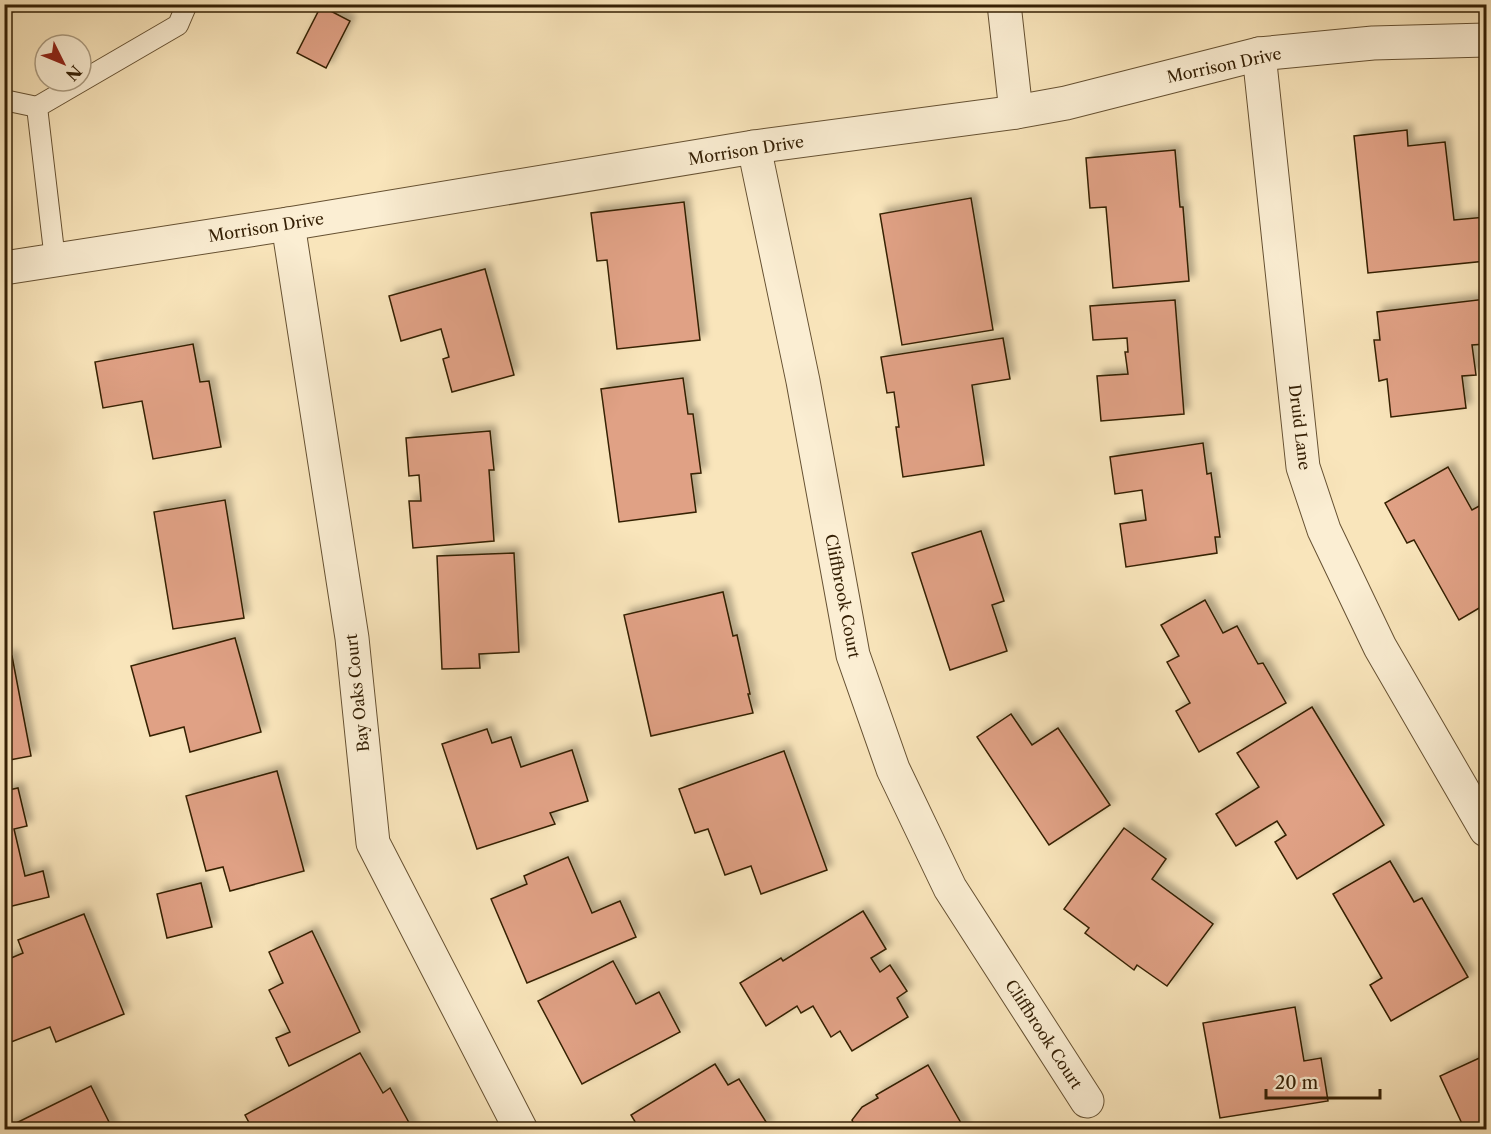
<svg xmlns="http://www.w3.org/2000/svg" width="1491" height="1134" viewBox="0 0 1491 1134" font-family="'Libre Caslon Text',serif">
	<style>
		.building { fill: #e0a185; stroke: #352005; stroke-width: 1.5; filter: url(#shadow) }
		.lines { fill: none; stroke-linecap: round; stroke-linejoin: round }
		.service-casing { stroke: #665132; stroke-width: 22 }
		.minor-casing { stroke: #665132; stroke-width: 35 }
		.tertiary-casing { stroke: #665132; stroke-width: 35 }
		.service { stroke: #fbeed3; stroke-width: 20 }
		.minor { stroke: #fbeed3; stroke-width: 33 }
		.tertiary { stroke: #fbeed3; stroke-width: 33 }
		.labels { text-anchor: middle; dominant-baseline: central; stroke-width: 4.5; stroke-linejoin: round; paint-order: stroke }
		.street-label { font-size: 16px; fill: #352005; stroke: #fbeed3 }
	</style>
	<defs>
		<filter id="shadow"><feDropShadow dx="5.5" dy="-5.5" stdDeviation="3" flood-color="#0004"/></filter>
	</defs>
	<rect width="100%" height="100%" fill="#f9e5bb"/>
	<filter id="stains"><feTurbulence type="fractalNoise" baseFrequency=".00333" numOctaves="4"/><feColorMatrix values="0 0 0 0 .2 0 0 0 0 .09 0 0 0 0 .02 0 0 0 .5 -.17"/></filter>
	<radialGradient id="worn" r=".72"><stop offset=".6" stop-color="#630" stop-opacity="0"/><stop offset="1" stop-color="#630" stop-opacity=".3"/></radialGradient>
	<g class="building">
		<polygon points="4,4 67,4 4,13"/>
		<polygon points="321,6 350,21 326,68 297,53"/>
		<polygon points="1407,130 1408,146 1445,142 1454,220 1486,217 1486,261 1368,273 1354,136"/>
		<polygon points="1175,150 1180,207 1183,207 1189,281 1113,288 1106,207 1090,208 1086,158"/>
		<polygon points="971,198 993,330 902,345 880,214"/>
		<polygon points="684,202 700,340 617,349 607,260 597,261 591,213"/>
		<polygon points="485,269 514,375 452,392 443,359 449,357 441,329 401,341 389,296"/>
		<polygon points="1486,299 1486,344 1472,345 1476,375 1462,376 1466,408 1391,417 1387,379 1379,381 1374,340 1380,340 1377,312"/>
		<polygon points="1175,300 1184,414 1101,421 1097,376 1128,374 1125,352 1128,352 1127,338 1093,340 1090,306"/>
		<polygon points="1003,338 1010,379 972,385 984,465 903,477 896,427 899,427 894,392 887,393 881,357"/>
		<polygon points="193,344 200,382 209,381 221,447 153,459 142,401 103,408 95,362"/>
		<polygon points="683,378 688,414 693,414 701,473 691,474 696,512 619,522 601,389"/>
		<polygon points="490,431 494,470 489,470 494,541 413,548 409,501 421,501 419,475 409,476 406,438"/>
		<polygon points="1203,443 1207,474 1211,473 1220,537 1215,537 1217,553 1126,567 1120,524 1146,520 1142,490 1115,494 1110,457"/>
		<polygon points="1448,467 1472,510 1481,505 1486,515 1486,604 1459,620 1414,540 1407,543 1385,503"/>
		<polygon points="225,500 244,618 173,629 154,512"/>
		<polygon points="981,531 1004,601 992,605 1007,651 950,670 912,553"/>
		<polygon points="514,553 519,652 479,654 480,668 442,669 437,556"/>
		<polygon points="723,592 733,636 737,635 750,694 748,694 753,713 651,736 624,615"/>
		<polygon points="1205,600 1223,633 1237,626 1258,664 1263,663 1286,703 1199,752 1176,711 1190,703 1167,662 1179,656 1161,625"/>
		<polygon points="235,638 261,732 190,752 184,727 150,736 131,666"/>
		<polygon points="12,656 31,756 4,761 4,657"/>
		<polygon points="1312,707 1384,825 1297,879 1275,842 1286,835 1277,821 1236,846 1216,814 1259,787 1237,753"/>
		<polygon points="1011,714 1032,745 1058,728 1110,805 1049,845 977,737"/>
		<polygon points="487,729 492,743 511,737 521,767 572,750 588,801 550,813 555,824 477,849 442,744"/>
		<polygon points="784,751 827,870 761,894 751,866 725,875 708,829 695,833 679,789"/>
		<polygon points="277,771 304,871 230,891 223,867 206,871 186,796"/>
		<polygon points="18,788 27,826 14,829 25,876 43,871 49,897 4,908 4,791"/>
		<polygon points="1124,828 1166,859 1152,879 1213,924 1167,986 1137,965 1134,970 1085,933 1089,928 1064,909"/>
		<polygon points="568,857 592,913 620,901 636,937 527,983 491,899 527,884 524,876"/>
		<polygon points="1390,861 1414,902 1422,898 1468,977 1391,1021 1370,985 1382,978 1333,894"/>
		<polygon points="201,883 212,927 167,938 157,894"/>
		<polygon points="863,911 886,949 871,958 880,972 890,965 907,991 897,998 908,1017 852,1051 840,1031 831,1037 813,1006 801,1013 797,1006 766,1026 740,983 781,958 783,961"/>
		<polygon points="84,914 124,1014 56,1042 50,1027 6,1044 4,961 23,953 18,940"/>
		<polygon points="312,931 360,1032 289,1066 276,1038 290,1032 269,990 283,983 269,952"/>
		<polygon points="613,961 636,1004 659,992 680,1032 582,1084 538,1001"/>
		<polygon points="1295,1007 1304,1061 1321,1058 1328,1101 1220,1118 1203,1023"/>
		<polygon points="360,1053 383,1093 390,1088 413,1130 253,1130 245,1115"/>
		<polygon points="1486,1055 1486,1130 1476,1130 1473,1124 1464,1128 1440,1076"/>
		<polygon points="715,1064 728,1085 739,1079 768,1125 760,1130 640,1130 631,1115"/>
		<polygon points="928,1065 965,1130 857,1130 852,1120 862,1107 878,1098 876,1095"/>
		<polygon points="91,1086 113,1130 4,1130 4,1129"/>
	</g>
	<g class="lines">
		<g class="service-casing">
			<g id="service">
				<polyline points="4,100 37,107"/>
				<polyline points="55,260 37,107 178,25 187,4"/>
			</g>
		</g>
		<g class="minor-casing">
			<g id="minor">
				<polyline points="1004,4 1016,112"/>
				<polyline points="1259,54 1303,467 1324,530 1380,647 1486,830"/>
				<polyline points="754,147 803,381 853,655 893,769 950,888 1087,1101"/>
				<polyline points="288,224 352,638 373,843 521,1130"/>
			</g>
		</g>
		<g class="tertiary-casing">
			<polyline id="tertiary" points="4,268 288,224 754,147 1016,112 1066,103 1259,54 1373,43 1486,40"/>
		</g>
		<use href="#service" class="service"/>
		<use href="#minor" class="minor"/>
		<use href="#tertiary" class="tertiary"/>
	</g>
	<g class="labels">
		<g class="street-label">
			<text transform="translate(1224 65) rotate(-12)">Morrison Drive</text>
			<text transform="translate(746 150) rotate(-9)">Morrison Drive</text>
			<text transform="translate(266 227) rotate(-9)">Morrison Drive</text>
			<text transform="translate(1300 427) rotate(83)">Druid Lane</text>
			<text transform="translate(843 596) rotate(79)">Cliffbrook Court</text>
			<text transform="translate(357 693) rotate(-96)">Bay Oaks Court</text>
			<text transform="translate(1044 1034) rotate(57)">Cliffbrook Court</text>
		</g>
	</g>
	<rect width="1491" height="1134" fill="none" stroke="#f9e5bb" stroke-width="24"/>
	<rect x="6" y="6" width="1479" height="1122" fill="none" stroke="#352005" stroke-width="3"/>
	<rect x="12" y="12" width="1467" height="1110" fill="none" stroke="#352005" stroke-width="1.5"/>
	<g transform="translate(63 63) rotate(133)"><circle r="28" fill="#fbeed3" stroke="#ac9c81" stroke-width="1.5"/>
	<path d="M0-4.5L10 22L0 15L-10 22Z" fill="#8f2418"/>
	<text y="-9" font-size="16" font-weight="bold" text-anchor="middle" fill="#352005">N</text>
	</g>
	<path d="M1266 1089v9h114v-9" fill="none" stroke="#352005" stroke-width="3"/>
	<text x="1275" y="1089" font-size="18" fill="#352005" stroke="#fbeed3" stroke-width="4.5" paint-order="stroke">20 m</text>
	<rect width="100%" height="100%" filter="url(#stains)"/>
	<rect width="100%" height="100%" fill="url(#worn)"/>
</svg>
